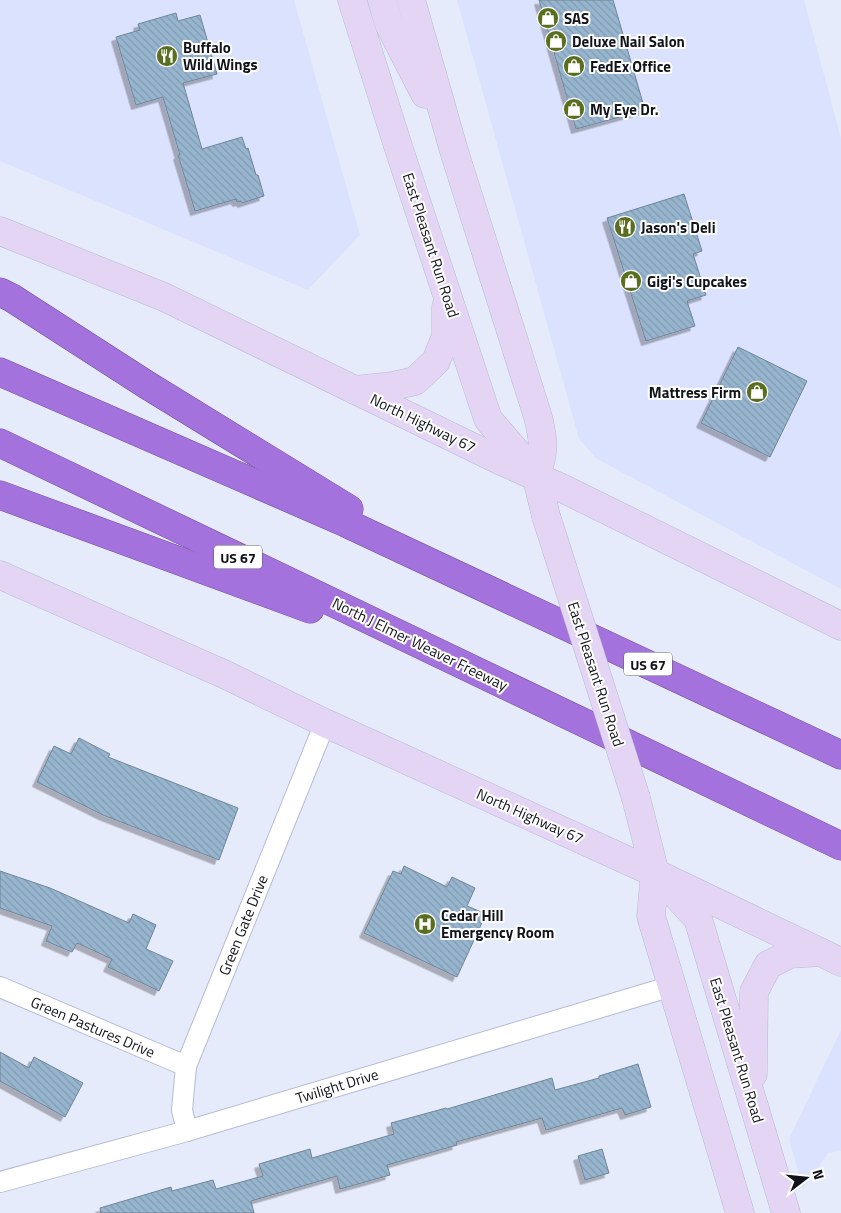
<svg xmlns="http://www.w3.org/2000/svg" width="841" height="1213" viewBox="0 0 841 1213" font-family="'Titillium Web',sans-serif">
	<style>
		.built { fill: #dbe2fd }
		.building { fill: url(#building-back-hatch); stroke: #6f8596; filter: url(#shadow) }
		.lines { fill: none; stroke-linecap: round; stroke-linejoin: round }
		.minor-casing { stroke: #b5bbd5; stroke-width: 22 }
		.secondary-casing { stroke: #b5bbd5; stroke-width: 29 }
		.motorway-casing { stroke: #715198; stroke-width: 29 }
		.minor { stroke: #fff; stroke-width: 20 }
		.secondary { stroke: #e4d5f4; stroke-width: 28 }
		.motorway { stroke: #a472dc; stroke-width: 28 }
		.secondary-bridge-casing { stroke: #b5bbd5; stroke-width: 29; stroke-linecap: butt }
		.secondary-bridge { stroke: #e4d5f4; stroke-width: 28 }
		.labels { text-anchor: middle; dominant-baseline: central; stroke-width: 4; stroke-linejoin: round; paint-order: stroke }
		.shield { fill: #fff; stroke: #585a5f; stroke-width: 1 }
		.shield-label { font-size: 14px; font-weight: bold; fill: #11131b }
		.poi-label { font-size: 15px; font-weight: bold; fill: #11131b; stroke: #fff; text-anchor: start }
		.street-label { font-size: 15px; fill: #11131b; stroke: #fff }
	</style>
	<defs>
		<pattern id="building-back-hatch" width="6" height="6" patternUnits="userSpaceOnUse" patternTransform="scale(1.25)"><rect width="6" height="6" fill="#97b5cf"/><path d="M-1 5l2 2M0 0l6 6M5-1l2 2" fill="none" stroke="#819bb1"/></pattern>
		<filter id="shadow"><feDropShadow dx="-4.5" dy="4.5" stdDeviation="0" flood-color="#0004"/></filter>
	</defs>
	<rect width="100%" height="100%" fill="#e6ebfb"/>
	<g class="built">
		<polygon points="0,0 294,0 360,235 308,290 0,161"/>
		<polygon points="457,0 804,0 841,138 841,589 597,459 579,439"/>
		<polygon points="841,1030 841,1151 828,1153 803,1189 789,1139"/>
	</g>
	<g class="building">
		<polygon points="539,0 613,0 645,110 576,129"/>
		<polygon points="176,13 178,21 200,15 217,74 183,83 202,149 242,137 246,149 248,148 256,175 258,175 264,196 242,203 241,201 237,202 236,199 195,211 178,155 180,155 163,97 136,105 116,37 140,30 138,24"/>
		<polygon points="684,194 702,251 693,254 706,295 687,301 695,326 646,341 607,218"/>
		<polygon points="738,347 807,381 770,457 701,423"/>
		<polygon points="79,738 110,754 108,757 238,808 219,860 103,815 37,782 54,746 71,754"/>
		<polygon points="404,866 447,887 452,877 475,888 467,906 486,914 457,977 364,933 393,871 401,874"/>
		<polygon points="0,871 50,888 129,923 133,914 156,925 146,949 173,961 159,991 108,967 112,959 77,943 72,952 46,941 52,926 0,908"/>
		<polygon points="0,1052 29,1068 34,1057 83,1083 65,1117 0,1081"/>
		<polygon points="638,1064 651,1107 625,1115 622,1108 546,1130 542,1118 456,1142 457,1145 387,1165 390,1175 340,1189 337,1176 251,1201 254,1213 101,1213 100,1208 171,1187 172,1191 213,1180 216,1189 263,1176 259,1164 310,1149 312,1158 394,1134 391,1123 446,1108 447,1109 552,1078 555,1090 599,1078 599,1076"/>
		<polygon points="602,1149 609,1173 585,1180 578,1156"/>
	</g>
	<g class="lines">
		<g class="minor-casing">
			<g id="minor">
				<polyline points="0,987 186,1066"/>
				<polyline points="187,1131 182,1110 186,1066 325,723"/>
				<polyline points="0,1182 187,1131 672,986"/>
			</g>
		</g>
		<g class="secondary-casing">
			<g id="secondary">
				<polyline points="352,0 398,146 488,419 536,475 546,516"/>
				<polyline points="382,0 389,24 425,94"/>
				<path d="M 411,0 L 454,151 L 538,417 C 544,442 545,451 536,475"/>
				<polyline points="0,231 164,297 499,460 566,490 841,626"/>
				<polyline points="355,390 393,386 415,381 436,361 446,336 446,307"/>
				<polyline points="0,575 226,675 325,723 655,873 841,962"/>
				<polyline points="636,798 655,873 651,916 740,1213"/>
				<polyline points="665,883 698,919 786,1213"/>
				<polyline points="753,1074 754,992 768,965 790,954 820,952"/>
			</g>
		</g>
		<g class="motorway-casing">
			<g id="motorway">
				<polyline points="0,292 12,298 147,385 349,509"/>
				<polyline points="0,372 346,523 841,755"/>
				<polyline points="0,443 841,846"/>
				<polyline points="0,495 310,609"/>
			</g>
		</g>
		<use href="#minor" class="minor"/>
		<use href="#secondary" class="secondary"/>
		<use href="#motorway" class="motorway"/>
		<g class="secondary-bridge-casing">
			<polyline id="secondary-bridge" points="546,516 636,798"/>
		</g>
		<use href="#secondary-bridge" class="secondary-bridge"/>
	</g>
	<defs>
		<g id="shop-disc" transform="scale(1.125)"><circle r="9.5" fill="#596f1f" stroke="#fff"/><path d="M-5-2.5h2.3a2.7 3.5 0 0 1 5.4 0H5L5.5 6h-11ZM-1.5-2.5h3a1.5 2.3 0 0 0-3 0Z" fill="#fff"/></g>
		<g id="restaurant-disc" transform="scale(1.125)"><circle r="9.5" fill="#596f1f" stroke="#fff"/><path d="M-5-6h1v4h1v-4h1v4h1v-4h1v5L-1.5 .5V6h-2V.5L-5-1ZM5-6V6H3V1.5H1.5Q1.5-4 5-6Z" fill="#fff"/></g>
		<g id="hospital-disc" transform="scale(1.125)"><circle r="9.5" fill="#596f1f" stroke="#fff"/><path d="M-5-5h3v3.5h4V-5h3V5h-3V1.5h-4V5h-3Z" fill="#fff"/></g>
	</defs>
	<g fill-rule="evenodd">
		<use href="#shop-disc" x="548" y="18"/>
		<use href="#shop-disc" x="556" y="41"/>
		<use href="#restaurant-disc" x="167" y="56"/>
		<use href="#shop-disc" x="574" y="66"/>
		<use href="#shop-disc" x="574" y="109"/>
		<use href="#restaurant-disc" x="625" y="227"/>
		<use href="#shop-disc" x="631" y="281"/>
		<use href="#shop-disc" x="757" y="392"/>
		<use href="#hospital-disc" x="425" y="924"/>
	</g>
	<g class="labels">
		<g class="shield">
			<rect x="214" y="545.5" width="48" height="23" rx="4"/>
			<rect x="624" y="652.5" width="48" height="23" rx="4"/>
		</g>
		<g class="shield-label">
			<text x="238" y="557">US 67</text>
			<text x="648" y="664">US 67</text>
		</g>
		<g class="poi-label">
			<text x="564" y="18">SAS</text>
			<text x="572" y="41">Deluxe Nail Salon</text>
			<text x="183" y="47">Buffalo<tspan x="183" dy="17">Wild Wings</tspan></text>
			<text x="590" y="66">FedEx Office</text>
			<text x="590" y="109">My Eye Dr.</text>
			<text x="641" y="227">Jason's Deli</text>
			<text x="647" y="281">Gigi's Cupcakes</text>
			<text x="741" y="392" text-anchor="end">Mattress Firm</text>
			<text x="441" y="915">Cedar Hill<tspan x="441" dy="17">Emergency Room</tspan></text>
		</g>
		<g class="street-label">
			<text transform="translate(431 245) rotate(72)">East Pleasant Run Road</text>
			<text transform="translate(423 423) rotate(26)">North Highway 67</text>
			<text transform="translate(420 644) rotate(26)">North J Elmer Weaver Freeway</text>
			<text transform="translate(596 674) rotate(72)">East Pleasant Run Road</text>
			<text transform="translate(530 816) rotate(24)">North Highway 67</text>
			<text transform="translate(243 925) rotate(-68)">Green Gate Drive</text>
			<text transform="translate(93 1027) rotate(23)">Green Pastures Drive</text>
			<text transform="translate(737 1050) rotate(73)">East Pleasant Run Road</text>
			<text transform="translate(337 1086) rotate(-17)">Twilight Drive</text>
		</g>
	</g>
	<g transform="translate(806 1178) rotate(74)" stroke="#ffffff" stroke-width="4" paint-order="stroke">
	<path d="M0-4L9 19L0 12L-9 19Z" fill="#11131b"/>
	<text y="-8" font-size="14" font-weight="bold" text-anchor="middle" fill="#11131b">N</text>
	</g>
</svg>
